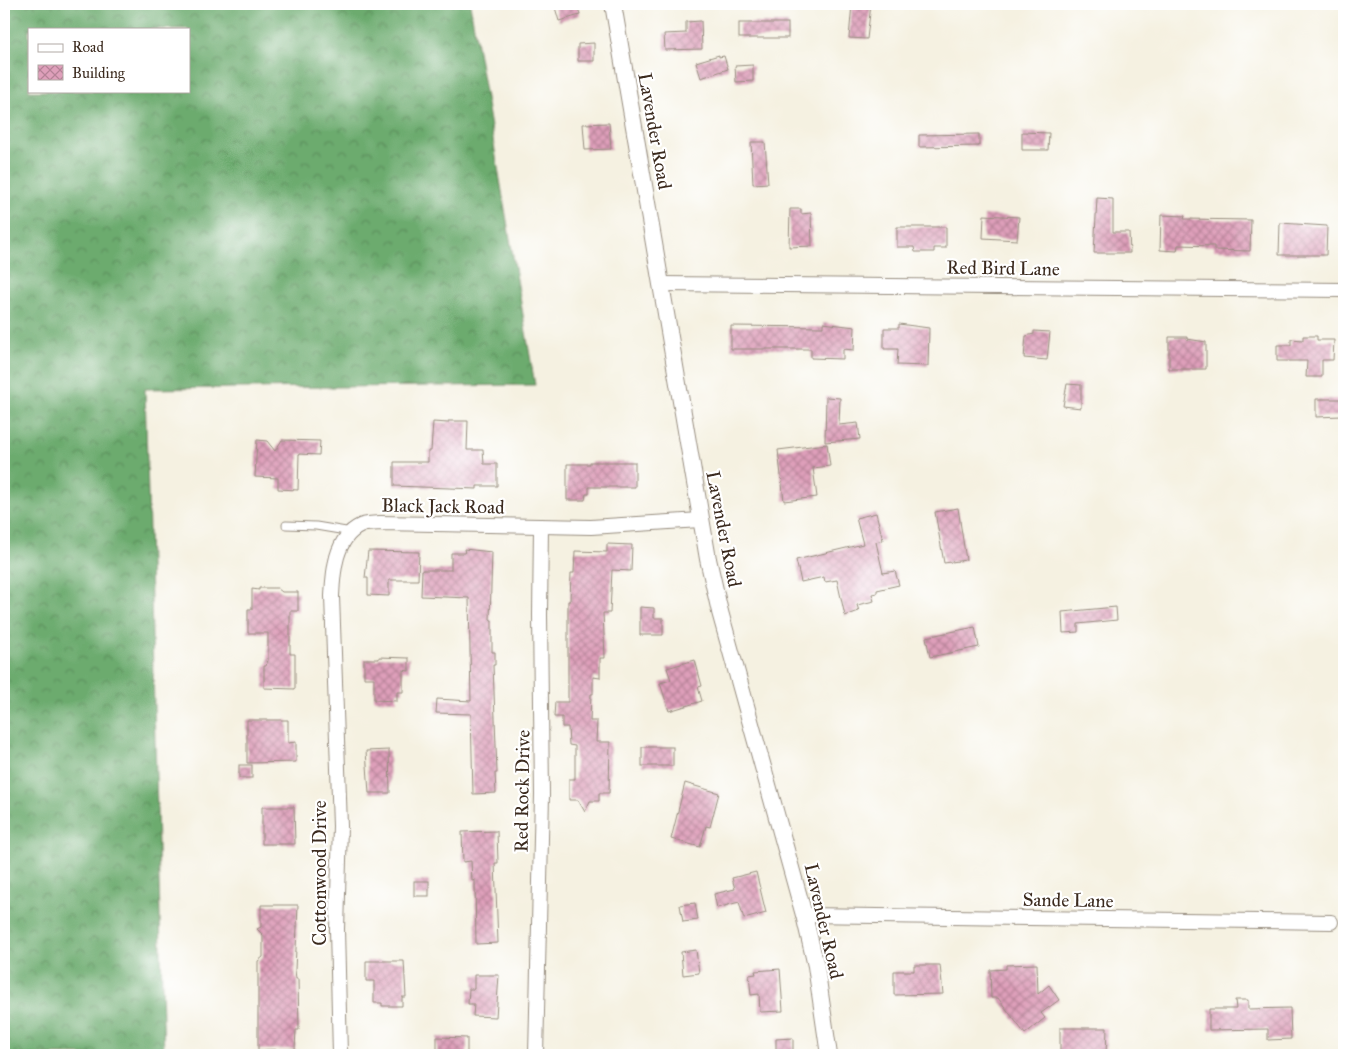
<svg xmlns="http://www.w3.org/2000/svg" width="1348" height="1059" viewBox="0 0 1348 1059" font-family="'IM FELL Great Primer',serif">
	<style>
		.forest { fill: url(#forest-crowns); stroke: #546a46; fill-rule: evenodd }
		.building { fill: url(#building-cross-hatch) }
		.lines { fill: none; stroke-linecap: round; stroke-linejoin: round }
		.service-casing { stroke: #988e80; stroke-width: 9 }
		.minor-casing { stroke: #988e80; stroke-width: 16 }
		.tertiary-casing { stroke: #988e80; stroke-width: 18 }
		.service { stroke: #fff; stroke-width: 7 }
		.minor { stroke: #fff; stroke-width: 14 }
		.tertiary { stroke: #fff; stroke-width: 16 }
		.labels { text-anchor: middle; dominant-baseline: central; stroke-width: 4.5; stroke-linejoin: round; paint-order: stroke }
		.street-label { font-size: 19px; fill: #3b2a1e; stroke: #fff }
	</style>
	<defs>
		<pattern id="forest-crowns" width="20" height="18" patternUnits="userSpaceOnUse" patternTransform="scale(1.25)"><rect width="20" height="18" fill="#6cab6e"/><path d="M2 6a3 3 0 1 1 6 0M12 15a3 3 0 1 1 6 0" fill="none" stroke="#5a8b5a"/></pattern>
		<pattern id="building-cross-hatch" width="8" height="8" patternUnits="userSpaceOnUse" patternTransform="scale(1.25)"><rect width="8" height="8" fill="#de9fba"/><path d="M0 0l8 8M0 8l8-8" fill="none" stroke="#b58297"/></pattern>
	</defs>
	<rect width="100%" height="100%" fill="#fff"/>
	<filter id="ink" filterUnits="userSpaceOnUse"><feTurbulence type="fractalNoise" baseFrequency=".02" numOctaves="2"/><feDisplacementMap in="SourceGraphic" scale="10" xChannelSelector="R" yChannelSelector="G"/><feConvolveMatrix kernelMatrix="1 2 1 2 8 2 1 2 1" color-interpolation-filters="sRGB"/></filter>
	<filter id="wash" filterUnits="userSpaceOnUse"><feTurbulence type="fractalNoise" baseFrequency=".0096" numOctaves="4" result="noise"/><feDisplacementMap in="SourceGraphic" scale="20" xChannelSelector="R" yChannelSelector="G"/><feGaussianBlur stdDeviation="1.12" result="paint"/><feColorMatrix in="noise" values="0 0 0 0 0 0 0 0 0 0 0 0 0 0 0 0 0 1.4 0 .05"/><feComposite in="paint" operator="in"/></filter>
	<g filter="url(#wash)">
		<rect width="100%" height="100%" fill="#f5f1e1"/>
		<path class="forest" d="M 4,4 L 470,4 L 535,385 L 145,389 L 164,1055 L 4,1055 ZM 29,29 L 189,29 L 189,91 L 29,91 Z"/>
		<g id="blocks">
			<g class="building">
				<polygon points="554,4 577,4 580,15 559,21"/>
				<polygon points="852,4 871,4 867,39 849,38"/>
				<polygon points="701,21 702,49 665,50 664,34 686,33 686,22"/>
				<rect x="739" y="23" width="49" height="15"/>
				<polygon points="594,43 594,61 578,61 578,44"/>
				<polygon points="719,55 719,57 724,56 728,69 701,78 696,62"/>
				<polygon points="753,65 753,81 736,82 735,66"/>
				<polygon points="609,123 611,149 585,150 583,124"/>
				<polygon points="1022,132 1049,133 1048,150 1022,150"/>
				<polygon points="979,134 979,146 919,147 919,135"/>
				<polygon points="751,142 765,142 768,183 753,184"/>
				<polygon points="1097,198 1113,199 1113,232 1129,232 1130,253 1094,253"/>
				<polygon points="790,209 801,209 801,214 811,213 812,246 789,247"/>
				<polygon points="984,215 1019,217 1017,240 983,238"/>
				<polygon points="1161,215 1185,216 1184,219 1251,220 1250,251 1214,250 1214,246 1178,245 1177,251 1160,250"/>
				<polygon points="1280,223 1327,226 1326,255 1279,255"/>
				<polygon points="897,227 946,227 946,248 934,248 934,252 915,252 914,247 897,247"/>
				<polygon points="823,323 855,327 854,350 843,349 843,359 811,358 811,349 731,349 731,326 823,327"/>
				<polygon points="899,324 929,328 928,366 897,365 898,349 884,349 884,328 899,328"/>
				<polygon points="1034,331 1050,332 1047,360 1024,358 1026,336 1034,334"/>
				<polygon points="1303,336 1317,336 1317,340 1334,340 1333,360 1322,360 1322,377 1306,377 1307,361 1277,361 1277,345 1291,345 1291,339 1303,340"/>
				<polygon points="1169,337 1187,337 1187,339 1206,342 1206,369 1169,369"/>
				<polygon points="1067,384 1081,385 1081,408 1063,406"/>
				<polygon points="826,397 840,398 839,425 858,423 860,439 825,442"/>
				<polygon points="1316,399 1342,399 1342,416 1316,417"/>
				<polygon points="448,421 468,421 467,450 483,450 484,464 497,464 497,486 477,486 477,489 394,486 394,462 428,462 428,451 431,451 433,422 448,423"/>
				<polygon points="257,440 267,441 275,451 282,440 320,441 319,455 299,454 298,490 278,489 278,478 255,477"/>
				<polygon points="827,444 830,466 813,468 817,497 784,501 778,450"/>
				<polygon points="590,462 635,462 635,487 589,487 589,494 586,494 585,500 567,500 567,464 590,464"/>
				<polygon points="958,508 966,560 944,563 935,512"/>
				<polygon points="876,513 883,540 876,542 883,573 895,571 899,585 877,590 877,593 872,594 874,601 857,605 859,611 845,616 837,580 825,582 824,577 801,582 796,560 863,544 856,518"/>
				<polygon points="607,544 632,545 631,571 612,570 610,613 603,613 605,658 600,658 600,678 593,677 593,694 591,694 590,721 597,721 596,742 610,742 609,793 599,793 599,801 590,801 585,812 578,800 569,800 569,779 575,779 575,746 569,745 568,727 562,727 562,717 554,717 555,702 568,702 568,601 570,601 571,573 574,573 575,551 607,552"/>
				<polygon points="464,549 492,552 490,620 492,620 492,652 495,652 495,665 493,665 497,773 495,773 496,793 473,794 471,714 436,713 437,699 471,701 469,598 421,596 422,570 451,570 451,553 465,553"/>
				<polygon points="368,551 419,552 418,580 389,580 389,596 368,595 368,578 365,578"/>
				<polygon points="259,588 277,588 282,592 298,592 298,611 290,611 290,654 295,654 295,689 264,688 264,666 266,666 268,660 268,633 248,633 248,609 252,609 252,589 259,590"/>
				<polygon points="640,607 654,608 654,618 663,618 663,635 640,635"/>
				<polygon points="1116,607 1117,620 1078,624 1078,632 1063,633 1062,612"/>
				<polygon points="975,627 979,647 930,657 926,637"/>
				<polygon points="379,657 409,658 409,671 403,670 403,692 397,692 397,701 374,700 374,678 364,678 364,659 379,659"/>
				<polygon points="695,660 702,686 698,687 702,701 669,711 660,683 671,680 667,668"/>
				<polygon points="247,720 288,720 288,743 296,742 296,762 247,763"/>
				<rect x="642" y="747" width="31" height="19"/>
				<polygon points="389,750 390,793 369,793 366,751"/>
				<rect x="239" y="765" width="13" height="13"/>
				<polygon points="685,783 719,793 710,827 706,826 700,847 671,839"/>
				<polygon points="262,807 294,807 295,844 262,844"/>
				<polygon points="497,831 498,863 495,863 498,943 476,944 475,880 472,881 471,861 463,862 462,832"/>
				<polygon points="756,872 766,913 744,919 739,902 717,908 714,894 735,889 732,878"/>
				<rect x="414" y="881" width="15" height="15"/>
				<polygon points="695,903 698,920 683,922 680,905"/>
				<polygon points="261,905 298,905 295,970 296,979 298,979 299,1030 296,1030 295,1049 258,1050 258,961 263,957 263,935 257,929 261,927"/>
				<polygon points="696,950 699,973 683,975 681,952"/>
				<polygon points="366,961 404,961 406,997 402,997 402,1006 382,1006 382,1003 374,1003 374,981 366,981"/>
				<polygon points="1037,964 1038,994 1049,985 1059,1000 1041,1013 1045,1018 1025,1034 998,998 991,998 990,970 1006,969 1006,965"/>
				<polygon points="914,965 940,965 943,994 894,995 894,971 914,971"/>
				<polygon points="780,969 783,1011 760,1012 759,994 751,995 749,975 756,974 755,971"/>
				<polygon points="474,975 499,975 496,1017 473,1016 474,1004 468,1004 469,989 474,989"/>
				<polygon points="1235,1000 1248,1000 1248,1009 1290,1008 1291,1039 1268,1040 1268,1029 1209,1030 1209,1009 1236,1009"/>
				<polygon points="1060,1028 1107,1028 1106,1055 1060,1055"/>
				<polygon points="437,1037 467,1038 467,1055 437,1055"/>
				<polygon points="793,1038 793,1055 776,1055 776,1039"/>
			</g>
		</g>
	</g>
	<g filter="url(#ink)">
		<use href="#blocks" fill-opacity="0" stroke="#988e80" stroke-width="1"/>
		<g class="lines">
			<g class="service-casing">
				<polyline id="service" points="286,525 316,526 352,532"/>
			</g>
			<g class="minor-casing">
				<g id="minor">
					<polyline points="661,284 1344,290"/>
					<polyline points="804,915 1331,922"/>
					<path d="M 340,1055 L 337,929 L 340,826 L 332,596 C 333,573 335,538 360,526 C 365,523 374,524 380,523 L 591,527 L 700,520"/>
					<polyline points="536,1055 542,795 540,615 541,526"/>
				</g>
			</g>
			<g class="tertiary-casing">
				<polyline id="tertiary" points="613,4 708,559 720,612 804,915 816,966 829,1055"/>
			</g>
			<use href="#service" class="service"/>
			<use href="#minor" class="minor"/>
			<use href="#tertiary" class="tertiary"/>
		</g>
	</g>
	<g class="labels">
		<g class="street-label">
			<text transform="translate(655 131) rotate(80)">Lavender Road</text>
			<text transform="translate(1003 268) rotate(1)">Red Bird Lane</text>
			<text transform="translate(443 506) rotate(1)">Black Jack Road</text>
			<text transform="translate(724 529) rotate(79)">Lavender Road</text>
			<text transform="translate(522 791) rotate(-89)">Red Rock Drive</text>
			<text transform="translate(319 873) rotate(-90)">Cottonwood Drive</text>
			<text transform="translate(1068 900) rotate(1)">Sande Lane</text>
			<text transform="translate(824 921) rotate(77)">Lavender Road</text>
		</g>
	</g>
	<rect width="1348" height="1059" fill="none" stroke="#fff" stroke-width="20"/>
	<rect x="28" y="28" width="162" height="65" fill="#ffffff" stroke="#b1aaa5"/>
	<rect x="38" y="44" width="25" height="8" fill="#ffffff" stroke="#b1aaa5"/>
	<text x="72" y="52" font-size="15" fill="#3b2a1e">Road</text>
	<rect x="38" y="65" width="25" height="15" fill="url(#building-cross-hatch)" stroke="#b1aaa5"/>
	<text x="72" y="78" font-size="15" fill="#3b2a1e">Building</text>
</svg>
